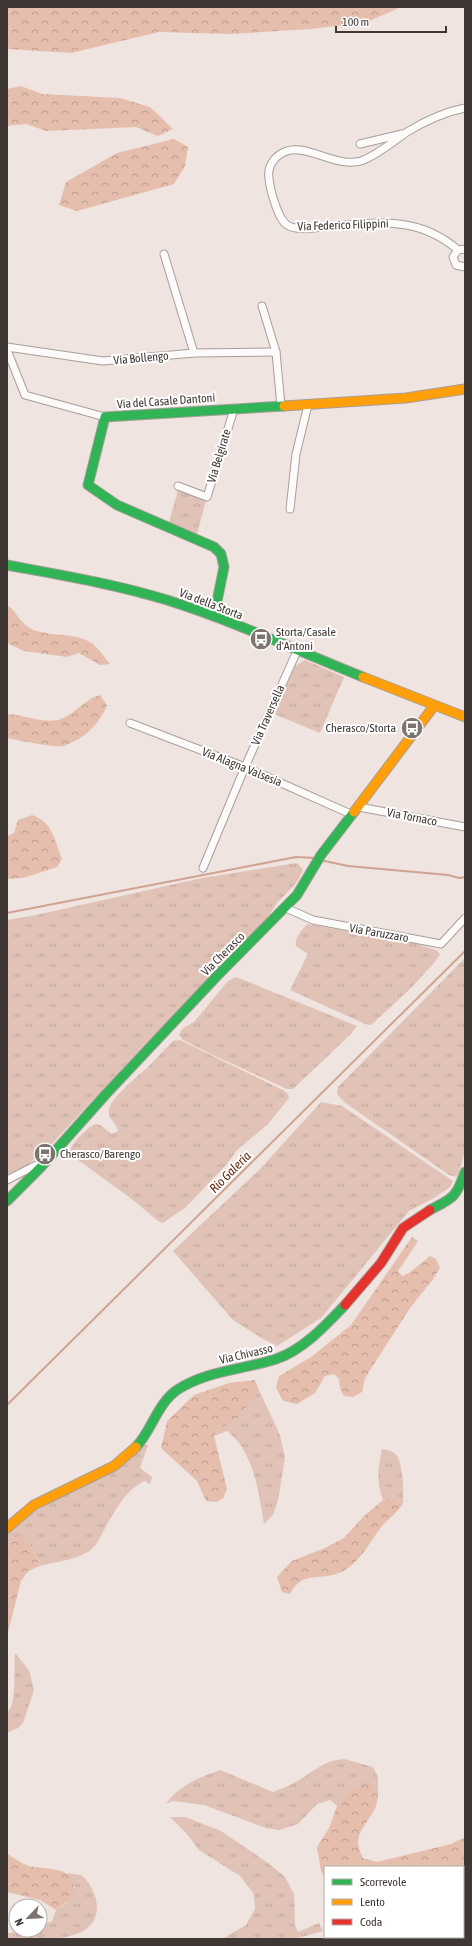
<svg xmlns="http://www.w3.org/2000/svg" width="472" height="1946" viewBox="0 0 472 1946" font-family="'Asap Condensed',sans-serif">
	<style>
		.grass { fill: url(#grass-tufts) }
		.forest { fill: url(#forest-crowns) }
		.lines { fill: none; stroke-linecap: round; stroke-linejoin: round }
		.stream { stroke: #d0a391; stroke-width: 2 }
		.street-casing { stroke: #a79e9a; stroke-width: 9 }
		.fast-casing { stroke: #a79e9a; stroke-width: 11 }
		.slow-casing { stroke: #a79e9a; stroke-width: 11 }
		.jam-casing { stroke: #a79e9a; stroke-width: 11 }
		.street { stroke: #fdfbfa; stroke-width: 7 }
		.fast { stroke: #30b455; stroke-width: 9 }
		.slow { stroke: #ff9f0a; stroke-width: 9 }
		.jam { stroke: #e5322d; stroke-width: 9 }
		.labels { text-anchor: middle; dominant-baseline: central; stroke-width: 4; stroke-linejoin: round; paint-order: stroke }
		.street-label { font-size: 12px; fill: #3f3733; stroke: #fff }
		.poi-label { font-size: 12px; fill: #3f3733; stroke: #fff; text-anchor: start }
		.water-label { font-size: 13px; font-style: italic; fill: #612811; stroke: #fff }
	</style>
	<defs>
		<pattern id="grass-tufts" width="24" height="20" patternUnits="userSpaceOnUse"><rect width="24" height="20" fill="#e0c2b7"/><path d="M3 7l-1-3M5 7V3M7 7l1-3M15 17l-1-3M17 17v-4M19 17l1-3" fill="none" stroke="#c1a79e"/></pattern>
		<pattern id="forest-crowns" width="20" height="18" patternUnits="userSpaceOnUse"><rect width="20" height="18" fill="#e5beae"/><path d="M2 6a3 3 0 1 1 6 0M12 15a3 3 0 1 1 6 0" fill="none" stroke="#bb9b8e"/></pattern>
	</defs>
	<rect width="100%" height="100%" fill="#efe4df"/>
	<g class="grass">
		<polygon points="178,490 206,500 197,534 169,522"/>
		<polygon points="305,660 344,677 320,733 274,714 295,666"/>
		<polygon points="297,863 303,870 297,882 277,903 264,923 241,944 195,997 145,1044 49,1147 20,1171 7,1174 7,920 36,915 202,878"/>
		<path d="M 307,924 L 413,943 L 436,950 L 440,954 L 434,963 L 410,989 L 371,1025 L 365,1024 L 290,990 L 308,954 L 296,946 C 294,938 302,930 307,924 Z"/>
		<polygon points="465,958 465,1152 457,1177 449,1175 344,1102 337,1094 338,1087"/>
		<polygon points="236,977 357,1026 351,1034 293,1089 287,1089 213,1055 183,1040 179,1035 182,1029 194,1022 228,981"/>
		<path d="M 180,1040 L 283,1090 L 288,1094 L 289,1098 L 268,1124 L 237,1150 L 227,1164 L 186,1207 L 163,1223 L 158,1221 L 133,1200 L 74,1157 L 70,1152 C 71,1143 87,1128 95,1124 L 100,1125 L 112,1134 L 118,1131 C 117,1123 107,1119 109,1109 C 111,1098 138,1076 147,1068 C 156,1059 164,1050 173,1041 Z"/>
		<polygon points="321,1102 342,1106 453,1181 450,1187 434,1198 409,1211 321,1318 277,1346 263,1339 233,1320 173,1251 259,1170"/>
		<path d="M 259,1390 L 280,1435 L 285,1458 L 278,1500 L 273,1515 L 264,1524 C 259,1494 254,1451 227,1431 L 214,1436 L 221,1427 L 234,1423 Z"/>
		<path d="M 144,1445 L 148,1445 L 140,1468 L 152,1477 L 150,1484 L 145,1481 C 126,1489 114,1512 104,1530 C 100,1538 96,1547 88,1552 C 74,1560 56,1562 40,1566 L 29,1543 L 21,1535 L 7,1543 L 7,1531 L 19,1520 L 129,1459 Z"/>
		<path d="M 382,1449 C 387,1450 394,1451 397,1456 C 403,1466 404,1492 403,1504 L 394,1497 L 383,1500 C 376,1482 378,1468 382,1449 Z"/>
		<path d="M 15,1653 L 29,1670 L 34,1690 L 23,1723 L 18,1728 L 7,1733 L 7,1713 C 18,1702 13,1670 15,1653 Z"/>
		<path d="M 344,1759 L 373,1767 L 378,1777 L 378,1797 L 373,1786 L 347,1793 L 337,1806 L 330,1800 L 317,1804 L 298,1824 L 279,1830 L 266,1828 L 204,1805 L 173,1801 L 166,1804 C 178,1786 200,1777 220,1770 L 273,1792 C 280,1789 289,1786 296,1782 C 313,1772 324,1760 344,1759 Z"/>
		<polygon points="170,1817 185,1817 221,1831 268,1863 285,1877 294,1894 295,1925 298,1932 319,1923 323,1931 294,1939 222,1939 246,1925 255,1909 254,1894 240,1876 199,1850 187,1834"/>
		<path d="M 67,1873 L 81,1875 C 90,1882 97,1896 97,1907 C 97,1946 35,1939 7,1939 L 7,1933 L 40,1930 L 40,1926 L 52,1921 L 56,1910 L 67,1903 L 75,1887 Z"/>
	</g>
	<g class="forest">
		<polygon points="7,7 401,7 367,22 311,29 230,34 159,32 71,53 7,49"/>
		<polygon points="21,86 42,94 120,98 150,107 173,129 158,136 136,127 46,131 26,124 7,126 7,89"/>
		<polygon points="174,139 188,147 185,166 174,184 77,211 59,205 66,182 117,153"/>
		<path d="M 7,605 C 19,613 18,623 34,630 C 51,637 75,632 91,643 C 99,648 105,658 110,664 L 100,665 L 79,653 L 67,657 L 24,651 L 7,643 Z"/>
		<path d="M 100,695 L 107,705 C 100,724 83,740 63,746 C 55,748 17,740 7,738 L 7,714 C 24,714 47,726 63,718 C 77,712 85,699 100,695 Z"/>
		<path d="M 32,815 C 52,821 55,841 62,859 L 57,867 L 23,878 L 7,879 L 7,836 L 14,833 L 18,820 Z"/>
		<polygon points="412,1237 418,1241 398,1271 402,1276 409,1273 430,1256 436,1259 440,1268 434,1278 410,1308 365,1378 362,1392 353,1397 344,1396 340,1388 339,1379 334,1374 325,1376 315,1393 297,1404 283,1401 276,1388 279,1376 311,1357 351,1325"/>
		<polygon points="255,1380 259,1390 234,1423 221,1427 214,1436 227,1489 223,1498 217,1502 206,1501 197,1481 161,1448 167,1421 194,1395 229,1383"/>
		<path d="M 394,1497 L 403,1504 C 397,1512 391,1517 384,1524 C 370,1540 361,1563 341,1572 C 321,1582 303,1569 290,1594 L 282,1592 L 277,1577 L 292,1561 L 325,1548 L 344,1538 L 364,1516 L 383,1500 Z"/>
		<polygon points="21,1534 29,1543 40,1566 28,1571 21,1581 7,1636 7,1543"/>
		<path d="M 363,1785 L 373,1786 L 378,1797 C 377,1802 376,1808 373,1812 C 362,1831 352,1836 363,1858 L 377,1862 L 451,1844 L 465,1837 L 465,1885 L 463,1885 L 463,1867 L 325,1867 L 325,1877 L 321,1871 L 317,1847 L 329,1828 L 337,1806 L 347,1793 Z"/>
		<path d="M 7,1853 C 13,1858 21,1863 29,1866 C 50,1871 78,1864 74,1897 L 56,1910 L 40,1900 L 7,1892 Z"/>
	</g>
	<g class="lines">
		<g class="stream">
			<polyline points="320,860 348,866 448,875 459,878 465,877"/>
			<polyline points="7,913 296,857 316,858"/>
			<polyline points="7,1405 465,951"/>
		</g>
		<g class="street-casing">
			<g id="street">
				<polyline points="360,144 402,134"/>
				<polyline points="465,249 458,250 453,257 456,265 465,267"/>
				<path d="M 458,250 C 417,214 372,223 323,227 C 312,228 297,231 287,225 C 278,219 270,190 269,178 C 267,166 275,155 287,151 C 307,144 337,168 361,161 C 378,155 392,142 407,132 C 425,121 444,112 465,108"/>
				<polyline points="164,254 194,353"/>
				<polyline points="262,306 276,352 281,406"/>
				<polyline points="7,347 103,361 194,353 276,352"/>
				<polyline points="7,350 25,395 105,417"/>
				<polyline points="178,486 207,497 234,409"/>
				<polyline points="290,509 296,454 308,405"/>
				<polyline points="130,723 245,767 353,815"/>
				<polyline points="359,807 465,827"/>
				<polyline points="203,868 245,767 297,651"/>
				<polyline points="286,908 313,920 441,944 465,918"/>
				<polyline points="7,1180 46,1160"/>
			</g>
		</g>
		<g class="fast-casing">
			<g id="fast">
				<path d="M 7,565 C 61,575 115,584 167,600 C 234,621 298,651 363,677"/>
				<polyline points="214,616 224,567 221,554 214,547 117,505 88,485 105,417 284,406"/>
				<polyline points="7,1201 40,1168 106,1094 217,976 297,895 321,855 354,812"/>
				<path d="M 430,1210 C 453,1198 456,1198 465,1172"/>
				<path d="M 136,1447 C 152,1430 157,1404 177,1390 C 208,1370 243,1370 276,1359 C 303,1350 326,1325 345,1305"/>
			</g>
		</g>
		<g class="slow-casing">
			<g id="slow">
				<polyline points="284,406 406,398 465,389"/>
				<polyline points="363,677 465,717"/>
				<polyline points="354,812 434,706"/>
				<polyline points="7,1528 34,1505 114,1466 136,1447"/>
			</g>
		</g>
		<g class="jam-casing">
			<polyline id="jam" points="345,1305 381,1263 403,1228 430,1210"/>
		</g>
		<use href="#street" class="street"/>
		<use href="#fast" class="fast"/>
		<use href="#slow" class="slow"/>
		<use href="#jam" class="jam"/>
	</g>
	<defs>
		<g id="bus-disc" transform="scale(1.15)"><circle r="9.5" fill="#7d746f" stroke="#fff"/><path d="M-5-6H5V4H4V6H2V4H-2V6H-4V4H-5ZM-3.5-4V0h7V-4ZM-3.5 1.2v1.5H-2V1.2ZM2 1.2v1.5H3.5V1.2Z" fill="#fff"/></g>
	</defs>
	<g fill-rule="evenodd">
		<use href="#bus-disc" x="261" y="639"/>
		<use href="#bus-disc" x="412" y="728"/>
		<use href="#bus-disc" x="45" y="1154"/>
	</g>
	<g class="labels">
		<g class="street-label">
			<text transform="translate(343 225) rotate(-2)">Via Federico Filippini</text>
			<text transform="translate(141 358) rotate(-5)">Via Bollengo</text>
			<text transform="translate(166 401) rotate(-4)">Via del Casale Dantoni</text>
			<text transform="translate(219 456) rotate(-73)">Via Belgirate</text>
			<text transform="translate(211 604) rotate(21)">Via della Storta</text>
			<text transform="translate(268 715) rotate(-66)">Via Traversella</text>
			<text transform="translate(242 767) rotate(22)">Via Alagna Valsesia</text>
			<text transform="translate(412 817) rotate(11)">Via Tornaco</text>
			<text transform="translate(379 933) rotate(10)">Via Paruzzaro</text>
			<text transform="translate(223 954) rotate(-45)">Via Cherasco</text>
			<text transform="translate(246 1354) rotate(-13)">Via Chivasso</text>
		</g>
		<g class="poi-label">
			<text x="276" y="632">Storta/Casale<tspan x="276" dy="14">d'Antoni</tspan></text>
			<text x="396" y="728" text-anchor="end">Cherasco/Storta</text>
			<text x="60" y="1154">Cherasco/Barengo</text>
		</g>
		<g class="water-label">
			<text transform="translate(230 1172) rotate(-45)">Rio Galeria</text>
		</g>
	</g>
	<rect width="472" height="1946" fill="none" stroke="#3f3733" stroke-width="16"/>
	<rect x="324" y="1866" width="140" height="72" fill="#ffffff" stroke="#b2afad"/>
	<rect x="332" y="1879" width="20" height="6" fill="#30b455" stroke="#b2afad"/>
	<text x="360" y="1886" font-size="12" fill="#3f3733">Scorrevole</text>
	<rect x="332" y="1899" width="20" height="6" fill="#ff9f0a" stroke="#b2afad"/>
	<text x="360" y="1906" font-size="12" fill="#3f3733">Lento</text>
	<rect x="332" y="1919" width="20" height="6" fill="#e5322d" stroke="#b2afad"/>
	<text x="360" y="1926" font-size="12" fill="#3f3733">Coda</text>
	<g transform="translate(28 1918) rotate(245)"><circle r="19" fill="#ffffff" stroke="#b2afad"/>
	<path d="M0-3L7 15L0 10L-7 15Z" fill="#7d746f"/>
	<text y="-6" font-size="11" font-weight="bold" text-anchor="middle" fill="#3f3733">N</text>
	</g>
	<path d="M336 26v6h110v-6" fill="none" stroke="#3f3733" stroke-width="2"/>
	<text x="342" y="26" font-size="12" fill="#3f3733" stroke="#ffffff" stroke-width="3" paint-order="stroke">100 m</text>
</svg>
